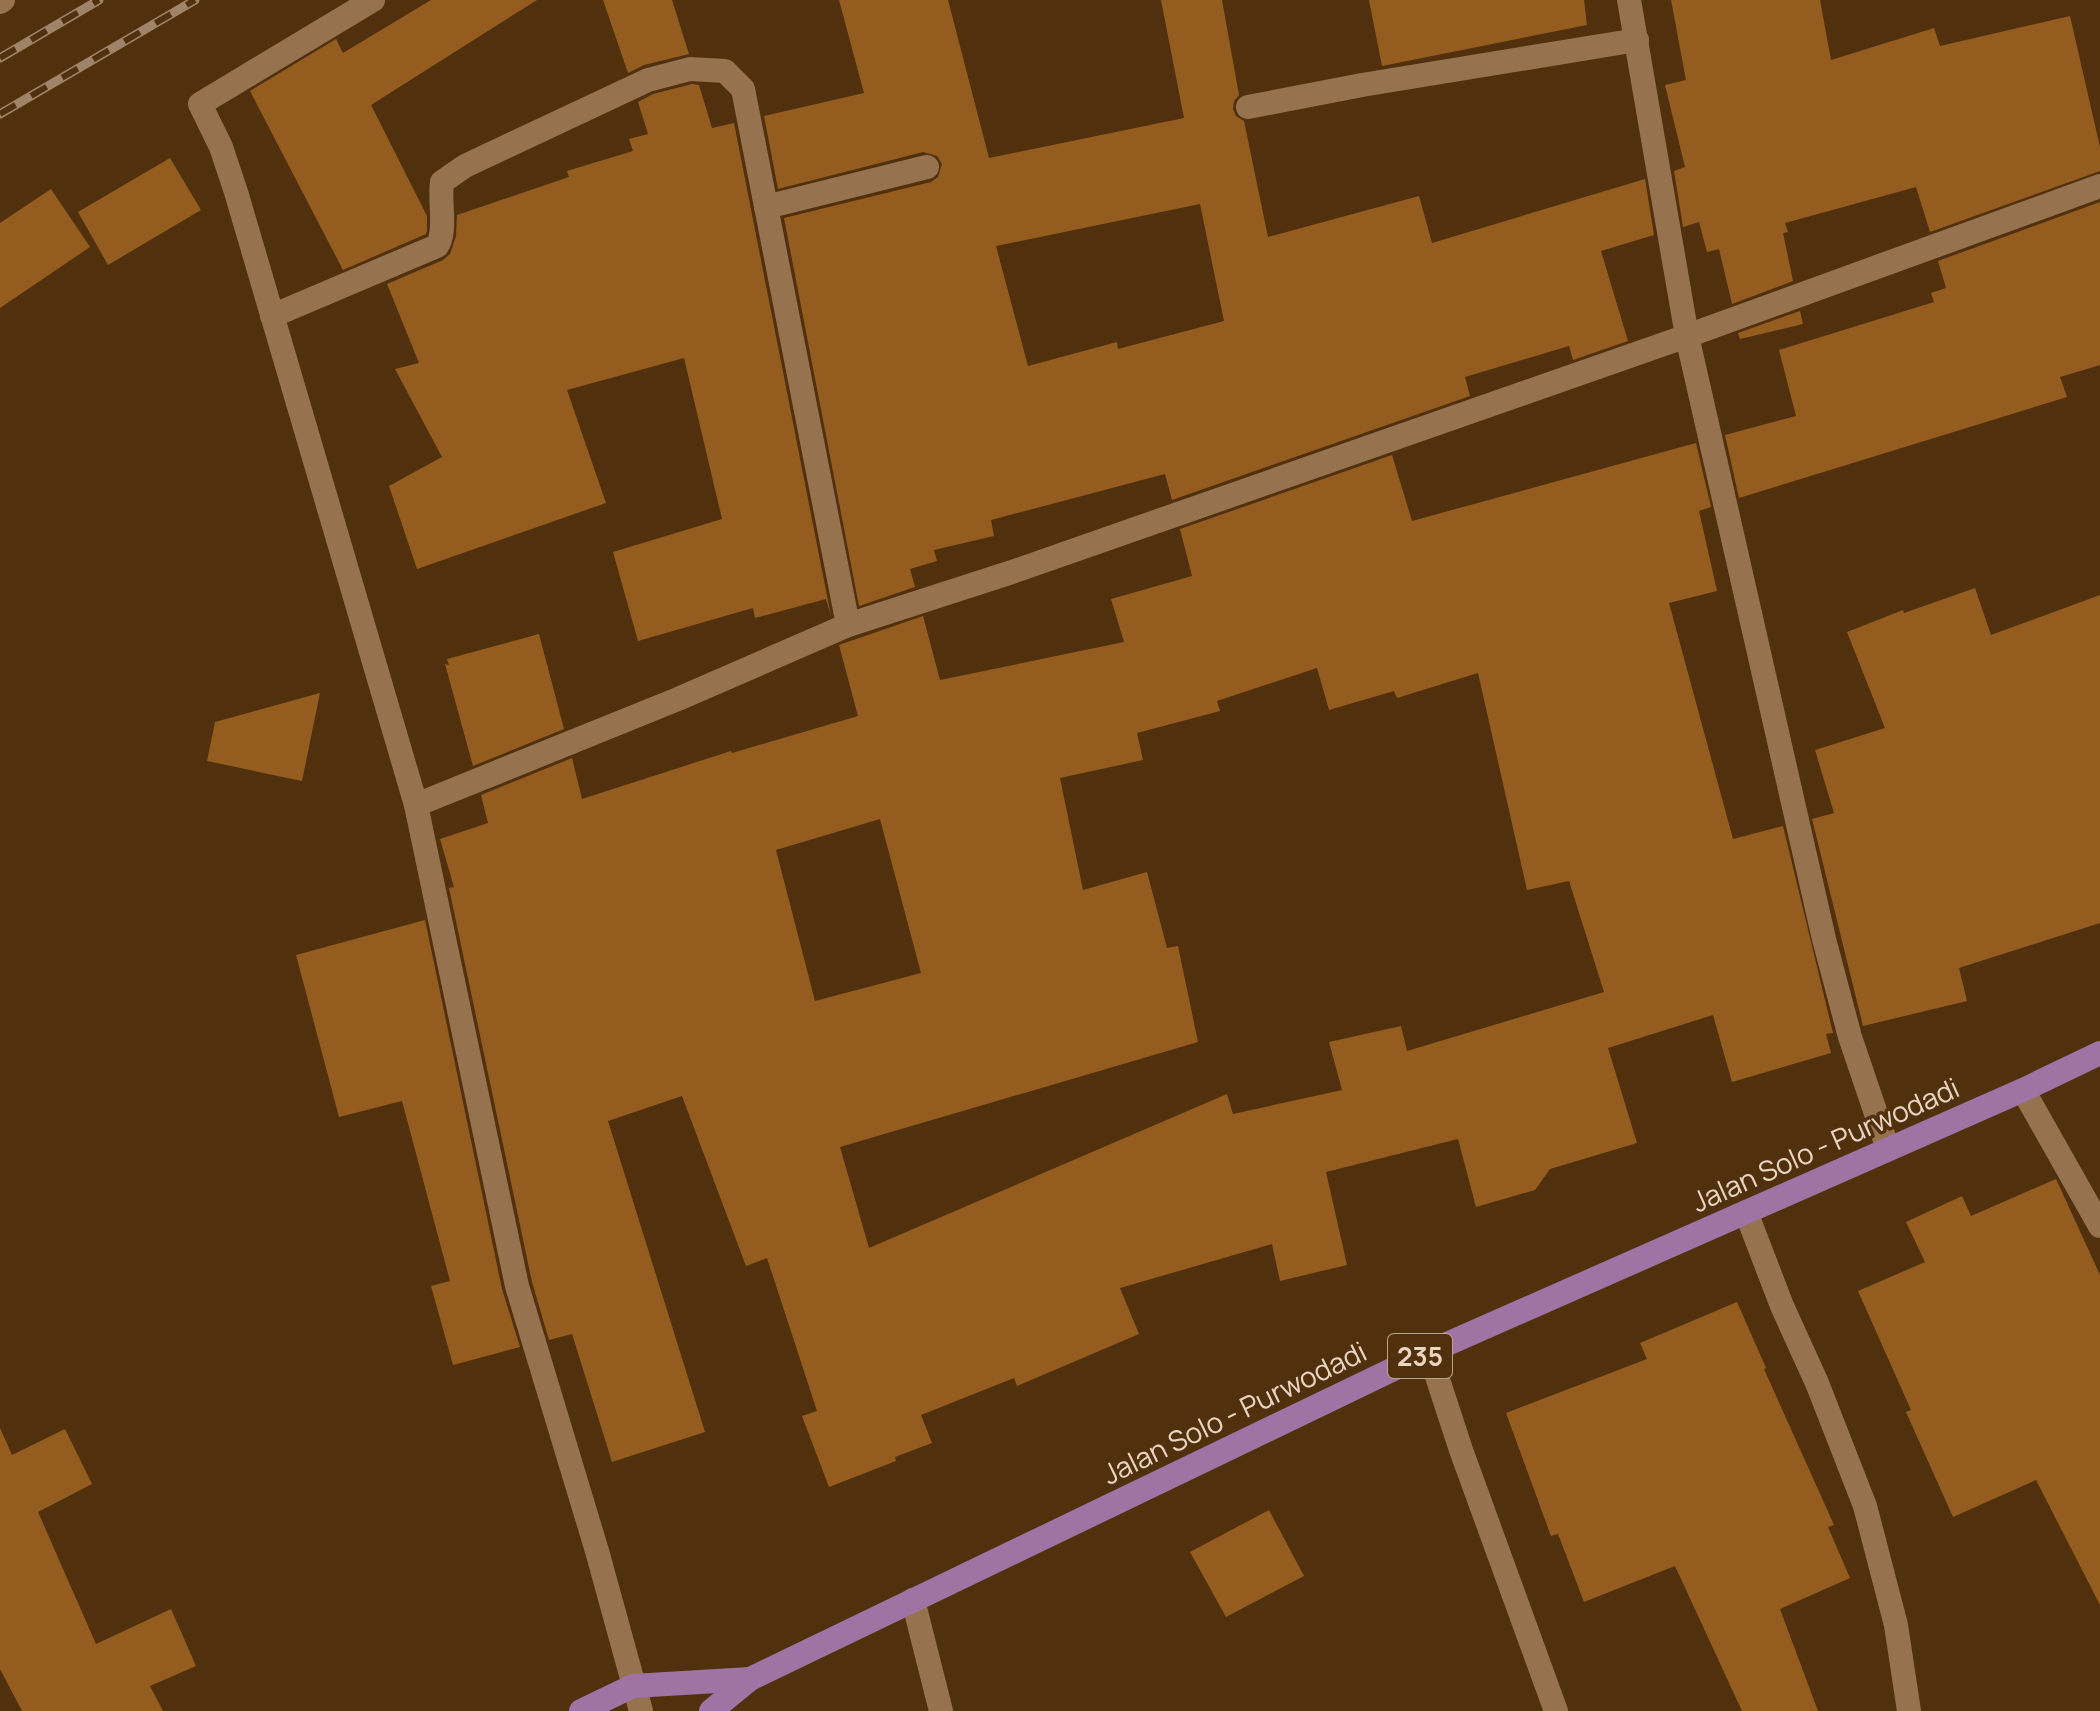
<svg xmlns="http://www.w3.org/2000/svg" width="2100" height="1711" viewBox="0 0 2100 1711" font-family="Manrope,sans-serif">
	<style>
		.building { fill: #945d1f; fill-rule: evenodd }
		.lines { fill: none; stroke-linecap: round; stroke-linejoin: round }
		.lane { stroke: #96724f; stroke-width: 24 }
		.street { stroke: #96724f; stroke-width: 24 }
		.primary { stroke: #9f74a4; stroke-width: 24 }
		.rail-casing { stroke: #9f8469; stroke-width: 9 }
		.rail { stroke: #51300d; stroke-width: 6; stroke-dasharray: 18; stroke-linecap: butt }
		.labels { text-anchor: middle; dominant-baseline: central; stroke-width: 7; stroke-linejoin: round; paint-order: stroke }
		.shield { fill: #51300d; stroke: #bca48c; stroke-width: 2 }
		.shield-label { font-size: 26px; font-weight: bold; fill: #ead5c3 }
		.street-label { font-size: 28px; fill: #ead5c3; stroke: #51300d }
	</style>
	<rect width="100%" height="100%" fill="#51300d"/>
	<g class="building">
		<polygon points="431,0 537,0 371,105 427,216 427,231 426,234 343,270 250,91 336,39 343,53"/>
		<polygon points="603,0 672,0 689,54 644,65 628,73"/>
		<path d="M 839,0 L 948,0 L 989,158 L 1184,118 L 1161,0 L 1222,0 L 1239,95 L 1234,101 L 1233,109 L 1236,116 L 1244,121 L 1268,237 L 1419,196 L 1432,243 L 1645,179 L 1654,235 L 1601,251 L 1628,341 L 1573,360 L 1569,346 L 1465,377 L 1470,396 L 1172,500 L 1165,474 L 991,520 L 994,536 L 934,550 L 937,561 L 910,569 L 915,587 L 859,606 L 784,218 L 931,182 L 938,177 L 942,164 L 937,156 L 923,152 L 778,189 L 764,116 L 864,93 ZM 1200,204 L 1224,321 L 1118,349 L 1117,342 L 1028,366 L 996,246 Z"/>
		<polygon points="1369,0 1584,0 1587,25 1382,66"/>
		<polygon points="1671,0 1820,0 1831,60 1934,28 1940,46 2070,16 2100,147 2100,171 1930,232 1916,187 1785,223 1788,232 1783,233 1793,281 1732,304 1719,249 1707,252 1699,222 1683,227 1674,171 1685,167 1665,85 1686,80"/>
		<polygon points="692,84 699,85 712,128 734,123 831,616 826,599 755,618 753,608 638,641 613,552 722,519 684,358 567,390 606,503 417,569 389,486 442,457 395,369 419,363 387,284 443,260 450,254 456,236 457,215 569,177 567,171 633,151 629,139 648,134 638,102 653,94"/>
		<polygon points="170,158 201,210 108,265 78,212"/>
		<polygon points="51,189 90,247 0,308 0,223"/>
		<polygon points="2100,202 2100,365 2060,377 2067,397 1739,498 1725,435 1796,416 1779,350 1934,302 1931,293 1946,288 1938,261"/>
		<polygon points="1800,311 1803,324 1740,339 1738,333"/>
		<path d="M 1696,443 L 1711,507 L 1699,511 L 1717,591 L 1669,603 L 1733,839 L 1783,826 L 1833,1033 L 1826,1034 L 1831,1053 L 1732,1082 L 1713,1015 L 1608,1048 L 1637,1143 L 1550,1169 L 1535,1190 L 1476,1207 L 1458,1139 L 1326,1172 L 1347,1265 L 1280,1281 L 1272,1244 L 1120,1288 L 1139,1334 L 1017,1386 L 1014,1378 L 921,1415 L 932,1443 L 895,1457 L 896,1461 L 829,1487 L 802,1416 L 817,1411 L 767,1258 L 746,1266 L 682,1096 L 608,1121 L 705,1432 L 612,1462 L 572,1334 L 549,1340 L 532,1282 L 449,888 L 454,887 L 440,839 L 488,823 L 481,795 L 572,758 L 582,799 L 731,751 L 732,753 L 858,716 L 839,645 L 923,616 L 940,680 L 1124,642 L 1111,599 L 1192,576 L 1180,529 L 1392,455 L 1412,521 ZM 1317,668 L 1329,710 L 1394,691 L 1397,698 L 1478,673 L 1527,890 L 1569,881 L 1604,992 L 1407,1051 L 1401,1026 L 1329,1042 L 1342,1090 L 1233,1114 L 1227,1094 L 869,1248 L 840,1147 L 1198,1042 L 1178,946 L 1167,948 L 1147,872 L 1083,890 L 1060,778 L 1143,760 L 1137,733 L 1220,711 L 1217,701 ZM 880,819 L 921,973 L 815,1001 L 776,850 Z"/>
		<polygon points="1975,588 1991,635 2100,595 2100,923 1959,968 1967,1001 1863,1026 1812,819 1834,813 1815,750 1885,728 1847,632 1903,610 1904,613"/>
		<polygon points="539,634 564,729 473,766 445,664 449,665 447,659"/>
		<polygon points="320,693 302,781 207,761 215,722"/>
		<polygon points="425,920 502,1289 520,1347 453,1365 431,1286 450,1281 402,1101 339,1117 296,955"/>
		<polygon points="2056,1179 2100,1275 2100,1605 2036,1480 1953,1517 1906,1412 1911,1410 1858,1291 1925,1262 1906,1222 1962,1196 1971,1216"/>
		<polygon points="1737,1302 1766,1368 1764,1369 1834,1525 1828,1527 1850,1578 1780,1609 1818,1711 1742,1711 1675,1566 1584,1602 1558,1534 1551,1536 1506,1413 1647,1359 1640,1343"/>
		<polygon points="0,1428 12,1455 65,1429 92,1484 38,1512 96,1644 171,1609 196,1666 150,1686 163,1711 22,1711 0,1669"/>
		<polygon points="1269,1510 1304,1576 1226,1617 1190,1552"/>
	</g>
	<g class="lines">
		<polyline class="lane" points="913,1600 941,1711"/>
		<g class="street">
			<polyline points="373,0 200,104 221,147 236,192 416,805 517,1286 597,1551 641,1711"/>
			<polyline points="1629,0 1687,336 1824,939 1850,1037 1888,1149"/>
			<polyline points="0,2 3,0"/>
			<polyline points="1248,107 1362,85 1637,40"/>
			<polyline points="766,207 927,167"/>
			<path d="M 272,316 L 437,246 C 447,232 439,201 442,182 L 465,166 L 648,80 L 690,69 L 725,71 L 743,89 L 848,625"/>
			<polyline points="416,805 678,699 848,625 1012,572 1687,336 2100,186"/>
			<polyline points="2023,1090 2100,1226"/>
			<polyline points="1746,1212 1782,1306 1817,1383 1865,1506 1896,1625 1909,1711"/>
			<polyline points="1429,1352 1461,1450 1556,1711"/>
		</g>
		<g class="primary">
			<polyline points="581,1711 633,1686 750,1679"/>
			<polyline points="711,1711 750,1679 1429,1352 2023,1090 2100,1053"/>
		</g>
		<g class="rail-casing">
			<g id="rail">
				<polyline points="0,58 99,0"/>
				<polyline points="0,114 195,0"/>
			</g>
		</g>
		<use href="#rail" class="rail"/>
	</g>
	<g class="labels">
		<rect class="shield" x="1388" y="1334" width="64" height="44" rx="6"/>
		<g class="shield-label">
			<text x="1420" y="1356">235</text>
		</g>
		<g class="street-label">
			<text transform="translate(1825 1144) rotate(-24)">Jalan Solo - Purwodadi</text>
			<text transform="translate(1234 1412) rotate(-26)">Jalan Solo - Purwodadi</text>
		</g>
	</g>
</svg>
